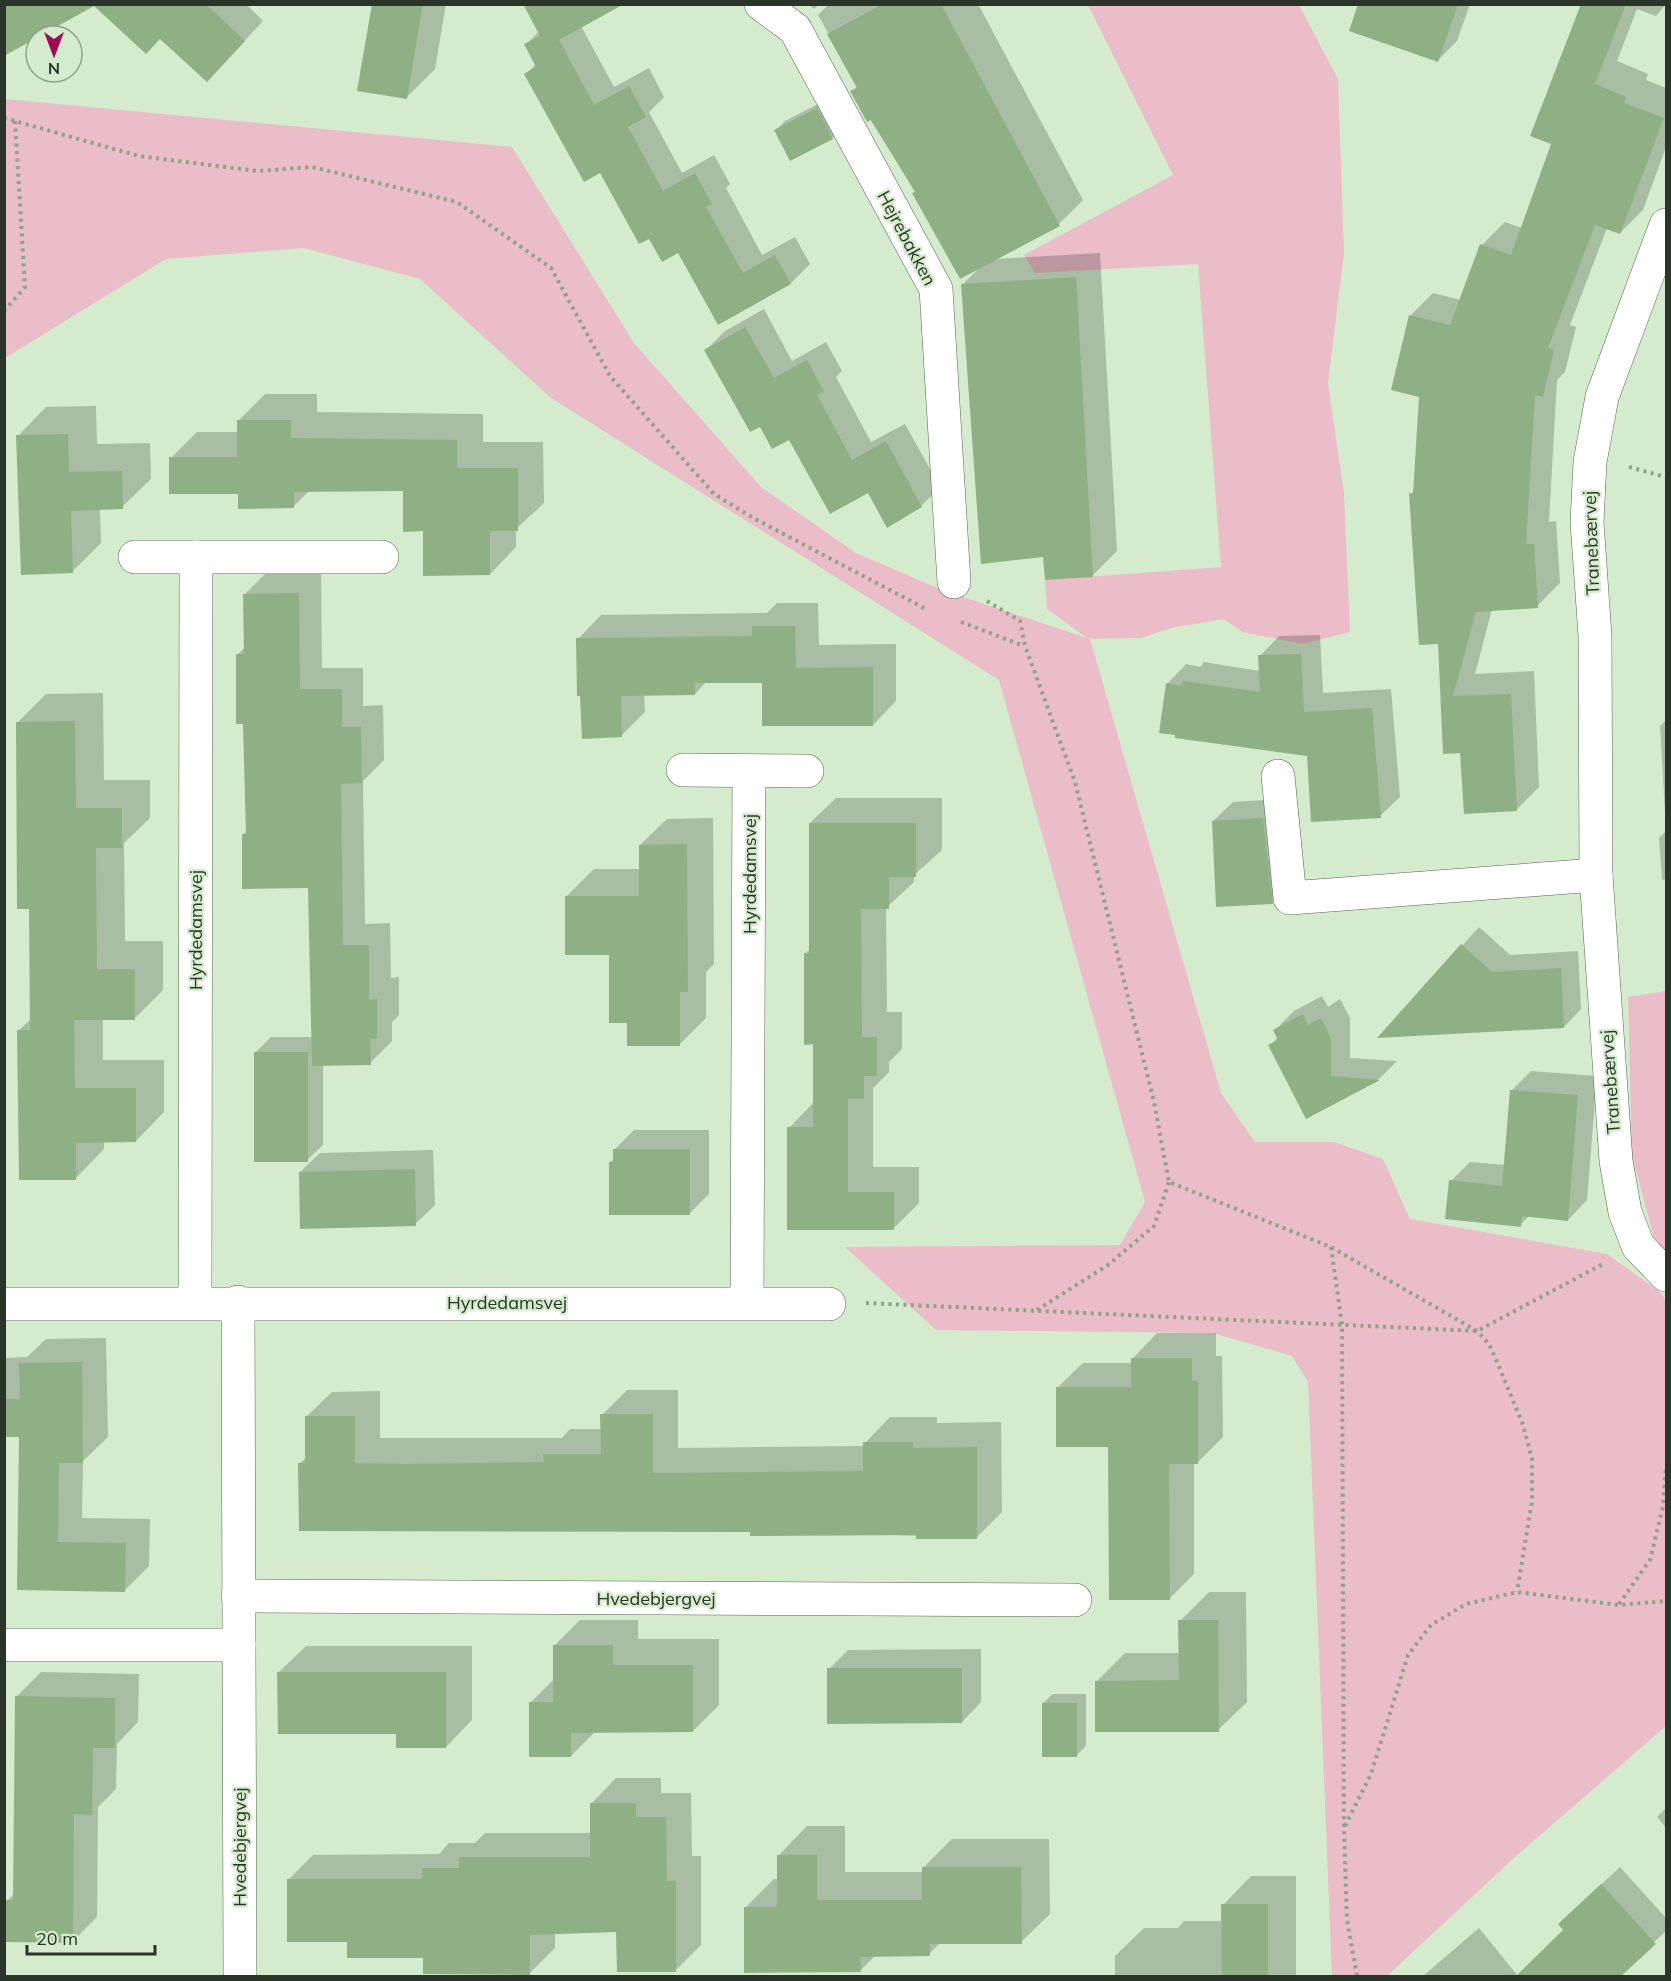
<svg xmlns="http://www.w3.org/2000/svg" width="1671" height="1981" viewBox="0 0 1671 1981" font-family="Mulish,sans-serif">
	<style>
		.green { fill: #eabdc9 }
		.shadow { fill: #0003 }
		.building { fill: #8fb085 }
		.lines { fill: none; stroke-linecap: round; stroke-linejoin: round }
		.street-casing { stroke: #51664b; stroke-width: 34 }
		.path { stroke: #8fa18a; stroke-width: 4; stroke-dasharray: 3 4.5; stroke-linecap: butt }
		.street { stroke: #fff; stroke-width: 33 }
		.labels { text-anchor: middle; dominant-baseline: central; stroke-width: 4.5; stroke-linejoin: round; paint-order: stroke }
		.street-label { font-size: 18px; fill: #2a3428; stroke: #d4eccd }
	</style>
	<rect width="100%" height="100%" fill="#d4eccd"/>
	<g class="green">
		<polygon points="1088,5 1299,5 1338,79 1344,253 1328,383 1344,494 1350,632 1303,644 1242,632 1224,619 1171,628 1141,638 1090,639 1221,1093 1255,1142 1334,1142 1383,1159 1410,1219 1607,1254 1660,1292 1666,1300 1666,1726 1515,1857 1387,1976 1332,1976 1308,1382 1292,1356 1213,1333 936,1330 845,1247 1120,1245 1145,1202 999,680 551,398 420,279 304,248 166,259 5,358 5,99 512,147 634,343 761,487 856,553 942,590 1087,638 1047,609 1045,580 1221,567 1198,264 1035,273 1024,255 1173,175"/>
		<polygon points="1666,991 1666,1258 1657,1249 1632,1155 1628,997"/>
	</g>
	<g class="shadow">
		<polygon points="134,4 246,4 263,21 226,61 161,37"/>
		<polygon points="373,4 446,4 435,69 406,98"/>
		<polygon points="808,4 819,4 814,9"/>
		<polygon points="829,4 978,4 1083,200 1059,224 994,259 1100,253 1117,551 1092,576 1045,556 963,284 978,269 916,191 852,91 858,86 818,15"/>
		<polygon points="1360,4 1470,4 1457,41 1438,60"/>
		<polygon points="1575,4 1666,4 1656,16 1637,9 1617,61 1648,74 1646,80 1666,88 1666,147 1643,210 1620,233 1607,228 1570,325 1576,327 1565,372 1557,380 1549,522 1556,521 1560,583 1537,606 1492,609 1475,674 1534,671 1539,787 1516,810 1462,751 1411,494 1415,490 1421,396 1410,316 1433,293 1461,300 1482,245 1505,222 1522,228 1553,143 1581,7"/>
		<polygon points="581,26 614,87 649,68 664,97 649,112 682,173 714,155 730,184 726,188 762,255 795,237 810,264 791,283 719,323 679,251 649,237 526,74 536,64 526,45 539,31"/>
		<polygon points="826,100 842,129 832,138 791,159 776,130 785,121"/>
		<polygon points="764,309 792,361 826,342 842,371 836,377 871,442 905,424 940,487 921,506 868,491 790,438 761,425 706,350 725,331"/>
		<polygon points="265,394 317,394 317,412 483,414 483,442 543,442 544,503 516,529 516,547 490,574 424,530 404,489 310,490 293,507 239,492 171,458 197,432 239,432 239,420"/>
		<polygon points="96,406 97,444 150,443 151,479 122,507 100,508 101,543 72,572 18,436 46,407"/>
		<polygon points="321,571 322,668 363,668 363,706 383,705 384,760 363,781 365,924 390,923 391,978 399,977 399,1015 392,1022 392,1041 370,1063 323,1064 323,1145 307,1160 256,1052 271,1037 313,1037 310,887 243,835 247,830 245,722 237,655 245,647 245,594 267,572"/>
		<polygon points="777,603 818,603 819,645 896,644 896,701 873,725 763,681 707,681 695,694 644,694 645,712 621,736 578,639 601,615 767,613"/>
		<polygon points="1320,635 1323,693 1391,689 1400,797 1380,816 1308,755 1167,684 1186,664 1200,667 1204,662 1260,671 1260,656 1279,636"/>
		<polygon points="103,693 104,780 150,780 150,818 124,843 125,941 163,941 163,990 135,1018 103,1019 103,1060 164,1060 164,1112 136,1141 104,1141 104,1149 76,1178 19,1030 32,1018 31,907 17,723 46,694"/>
		<polygon points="1666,720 1666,830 1660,726"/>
		<polygon points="836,798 942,798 942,850 914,875 914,882 886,908 887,1012 902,1012 902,1049 889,1062 889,1072 873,1088 873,1167 919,1167 919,1203 893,1229 789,1229 789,1128 814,1102 814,1042 805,954 810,949 810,823"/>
		<polygon points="1282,799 1291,883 1272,903 1213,821 1233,802"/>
		<polygon points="713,818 714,964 706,972 706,1018 679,1045 628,1021 610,953 567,896 594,869 640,869 640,845 667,819"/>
		<polygon points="1666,831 1666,879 1662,880 1659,838"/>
		<polygon points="1479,927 1510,955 1578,951 1581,1009 1564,1027 1380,1037"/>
		<polygon points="1322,996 1328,1007 1340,999 1350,1018 1350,1058 1397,1061 1379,1079 1307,1117 1270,1046 1278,1037 1275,1030 1294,1011"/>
		<polygon points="1531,1071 1597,1076 1587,1200 1568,1220 1530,1215 1520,1225 1451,1181 1470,1162 1506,1165 1512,1090"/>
		<polygon points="634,1130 709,1130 709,1194 689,1214 610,1162 615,1158 615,1149"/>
		<polygon points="433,1150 435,1205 415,1224 300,1172 320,1153"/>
		<polygon points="1157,1333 1216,1333 1216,1356 1222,1356 1223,1437 1197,1463 1194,1463 1194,1574 1169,1599 1110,1446 1057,1388 1083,1363 1132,1363 1132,1359"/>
		<polygon points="106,1338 108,1437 83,1461 82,1518 150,1519 149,1566 125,1590 19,1589 20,1436 4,1436 4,1358 27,1357 46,1339"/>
		<polygon points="627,1390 678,1390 678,1448 865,1446 865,1443 890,1417 937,1417 937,1423 1001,1422 1002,1512 976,1538 752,1530 300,1463 307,1457 306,1417 332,1392 380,1391 380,1438 562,1438 570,1429 602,1429 602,1415"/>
		<polygon points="1209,1592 1246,1592 1247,1702 1218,1730 1096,1682 1125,1653 1180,1653 1180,1621"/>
		<polygon points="580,1620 638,1620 638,1639 719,1639 719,1705 693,1731 595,1732 571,1756 531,1702 554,1679 554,1646"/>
		<polygon points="306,1646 472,1646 472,1720 446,1747 397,1732 279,1672"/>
		<polygon points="981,1649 981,1702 962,1722 829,1669 848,1650"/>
		<polygon points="41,1672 139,1674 138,1722 117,1744 116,1789 98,1807 97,1917 73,1941 7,1901 14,1894 16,1697"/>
		<polygon points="1053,1694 1086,1694 1086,1746 1077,1755 1043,1703"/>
		<polygon points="616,1778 661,1778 661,1793 691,1793 692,1856 701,1856 701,1945 676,1970 618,1930 555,1932 555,1948 529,1974 424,1956 348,1940 288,1880 313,1855 439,1854 449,1843 475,1843 485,1833 591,1833 591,1804"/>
		<polygon points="1666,1808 1666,1828 1657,1817"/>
		<polygon points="807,1826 845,1826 845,1872 923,1872 923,1868 952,1839 1049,1839 1050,1914 1021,1942 940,1943 929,1954 876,1955 860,1971 745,1908 774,1879 779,1879 779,1855"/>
		<polygon points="1620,1867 1666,1918 1666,1931 1618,1976 1423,1976 1479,1928 1518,1976 1565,1930 1577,1907"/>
		<polygon points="1251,1876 1296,1876 1296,1976 1115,1976 1115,1956 1144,1928 1178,1928 1184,1921 1223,1921 1223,1905"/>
	</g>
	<g class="building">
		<polygon points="4,4 206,4 245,41 207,82 160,39 146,54 94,6 4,56"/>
		<polygon points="372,4 423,4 407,99 357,91"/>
		<polygon points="523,4 624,4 559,40 594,105 629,86 646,117 628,127 663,191 695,173 712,204 706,207 743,273 775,255 791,284 718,325 678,253 662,262 649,239 639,244 600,173 584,182 524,74 536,67 524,44 540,36"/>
		<polygon points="883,4 941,4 1060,226 960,279 912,193 915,192 871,120 867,122 850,91 857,88 827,34"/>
		<polygon points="1358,4 1458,4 1438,62 1349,31"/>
		<polygon points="1581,4 1626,4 1595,84 1626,97 1624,103 1664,118 1620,234 1595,225 1548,348 1554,350 1543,397 1535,395 1526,544 1534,544 1538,608 1476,612 1453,696 1511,694 1517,811 1464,814 1460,753 1443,754 1438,644 1419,645 1409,493 1413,494 1419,397 1391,390 1409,315 1450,325 1480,244 1511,255 1551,144 1530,136"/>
		<polygon points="817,108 833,139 790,161 774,130"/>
		<polygon points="1076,277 1093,577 1045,580 1043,557 981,564 961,284"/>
		<polygon points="745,327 774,378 807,360 824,391 817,395 852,460 886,441 922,507 887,528 868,493 830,514 789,440 772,449 760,427 750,432 704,350"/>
		<polygon points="237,420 291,420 291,438 457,440 457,468 518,468 518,531 490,531 490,575 423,576 423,531 403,532 403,491 294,492 294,508 238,509 238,494 169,494 169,457 237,457"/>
		<polygon points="68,434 69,472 122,471 123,509 71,511 73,573 21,575 16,435"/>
		<polygon points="299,593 300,689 342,689 342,727 361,727 362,783 341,784 343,945 369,945 369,1000 377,999 377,1039 370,1039 371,1065 312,1066 308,888 242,889 242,834 246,834 243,724 236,724 236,654 244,654 243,594"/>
		<polygon points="752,626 795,626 796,668 873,667 873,726 762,726 762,683 695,683 695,695 621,696 622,737 582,739 580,696 577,696 576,638 752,636"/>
		<polygon points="1301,654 1304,712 1372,708 1381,818 1311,822 1307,756 1175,738 1175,735 1159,733 1166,683 1182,686 1183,681 1260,692 1258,655"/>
		<polygon points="75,721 76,808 122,808 122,848 96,848 97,969 135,969 135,1020 74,1020 75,1088 136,1088 136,1142 76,1143 76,1180 19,1180 17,1030 30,1030 29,909 17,909 16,722"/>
		<polygon points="1263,818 1273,904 1216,907 1212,821"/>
		<polygon points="809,823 916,823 916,877 889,877 889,909 861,909 862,1037 877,1037 877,1076 864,1076 864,1099 848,1099 848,1192 894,1192 894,1230 787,1230 787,1127 813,1127 813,1044 804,1045 804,953 809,953"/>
		<polygon points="687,844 688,992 680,992 680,1046 627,1046 627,1023 609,1023 609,955 565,955 565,896 639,896 639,845"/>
		<polygon points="1461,944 1492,972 1561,968 1564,1028 1377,1038"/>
		<polygon points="1303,1014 1308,1025 1321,1018 1331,1038 1331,1076 1380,1080 1306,1119 1268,1045 1278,1040 1273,1030"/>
		<rect x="254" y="1052" width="54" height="110"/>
		<polygon points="1510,1090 1578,1095 1568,1221 1522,1216 1521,1227 1445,1219 1449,1180 1502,1186"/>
		<polygon points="613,1149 690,1149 690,1215 609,1215 609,1162 613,1162"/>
		<polygon points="415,1169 416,1226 300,1229 299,1172"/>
		<polygon points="1131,1358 1192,1358 1192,1381 1198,1381 1198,1464 1169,1464 1170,1600 1109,1600 1108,1447 1056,1447 1056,1387 1131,1387"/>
		<polygon points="82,1362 83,1463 59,1463 58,1542 126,1543 125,1592 17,1590 19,1437 4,1437 4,1399 20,1399 19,1363"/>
		<polygon points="600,1414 653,1414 653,1473 863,1471 863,1442 913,1442 913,1448 977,1447 977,1539 916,1539 916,1535 750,1536 750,1532 299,1531 298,1463 305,1463 305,1416 355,1416 355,1463 407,1464 544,1462 543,1454 601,1454"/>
		<polygon points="1178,1620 1218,1620 1219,1732 1095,1732 1095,1681 1179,1680"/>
		<polygon points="553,1645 613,1645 613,1665 693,1665 693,1732 571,1733 571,1757 529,1757 529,1702 553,1702"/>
		<polygon points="827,1668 962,1668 962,1723 827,1724"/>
		<polygon points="277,1672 446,1672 446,1748 396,1748 396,1734 278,1734"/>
		<polygon points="15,1696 115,1698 115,1748 93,1748 92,1815 74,1814 73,1943 5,1942 5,1900 13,1900"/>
		<rect x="1042" y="1703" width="35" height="54"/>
		<polygon points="590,1803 636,1803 636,1817 666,1817 667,1881 676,1881 676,1972 617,1972 616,1932 530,1935 530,1975 423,1974 423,1958 347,1958 347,1942 287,1942 287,1879 422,1879 422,1868 459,1868 459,1857 590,1857"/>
		<polygon points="777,1855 817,1855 817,1900 922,1900 922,1867 1021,1867 1022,1944 930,1944 930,1956 860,1957 861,1972 744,1973 744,1907 777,1907"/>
		<polygon points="1601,1884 1656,1944 1620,1977 1515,1977 1563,1930 1558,1924"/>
		<polygon points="1221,1904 1268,1904 1268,1977 1222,1977"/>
	</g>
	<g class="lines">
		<g class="street-casing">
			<g id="street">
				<polyline points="761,4 795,29 936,289 954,582"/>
				<polyline points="1666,225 1602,397 1590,462 1587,522 1595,636 1596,875 1616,1161 1625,1212 1638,1246 1666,1275"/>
				<polyline points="135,557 382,557"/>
				<polyline points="683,770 807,771"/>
				<polyline points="1278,776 1290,898 1596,875"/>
				<polyline points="195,1302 196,557"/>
				<polyline points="238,1302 240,1976"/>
				<polyline points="747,1302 749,771"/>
				<polyline points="4,1304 829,1304"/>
				<polyline points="238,1596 1075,1600"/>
				<polyline points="4,1645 239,1645"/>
			</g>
		</g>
		<g class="path">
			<polyline points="4,118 139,156 257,171 312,167 457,202 551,268 610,376 714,494 755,519 926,609"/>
			<polyline points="4,311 25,287 15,121"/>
			<polyline points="1629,467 1666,477"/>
			<polyline points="987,601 1020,621 1025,646 1075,782 1154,1102 1169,1182 1331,1247 1477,1331 1489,1344 1498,1364 1523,1425 1532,1459 1532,1501 1517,1592"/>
			<polyline points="961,622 1024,646"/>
			<polyline points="1331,1247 1342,1325 1344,1829 1347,1920 1357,1976"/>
			<polyline points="866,1303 1477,1331 1603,1264"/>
			<polyline points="1037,1310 1108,1265 1154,1226 1169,1182"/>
			<polyline points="1619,1604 1650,1560 1663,1506 1666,1466"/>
			<polyline points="1345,1826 1371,1774 1408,1655 1431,1625 1466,1604 1517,1592 1619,1605 1666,1601"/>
		</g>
		<use href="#street" class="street"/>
	</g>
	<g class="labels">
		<g class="street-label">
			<text transform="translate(907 238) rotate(62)">Hejrebakken</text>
			<text transform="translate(1591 543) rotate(-92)">Tranebærvej</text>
			<text transform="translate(749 874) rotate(-90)">Hyrdedamsvej</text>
			<text transform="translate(195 930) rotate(-90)">Hyrdedamsvej</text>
			<text transform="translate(1610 1082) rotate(-94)">Tranebærvej</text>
			<text x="507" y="1302">Hyrdedamsvej</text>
			<text x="656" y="1598">Hvedebjergvej</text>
			<text transform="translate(239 1847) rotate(-90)">Hvedebjergvej</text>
		</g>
	</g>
	<rect width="1671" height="1981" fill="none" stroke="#2a3428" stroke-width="12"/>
	<g transform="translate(54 54) rotate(180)"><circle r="28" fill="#d4eccd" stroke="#90a28b" stroke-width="1.5"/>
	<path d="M0-4.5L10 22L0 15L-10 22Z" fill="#9f0c53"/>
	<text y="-9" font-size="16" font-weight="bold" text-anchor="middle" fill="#2a3428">N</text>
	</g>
	<path d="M27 1945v9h128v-9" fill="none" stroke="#2a3428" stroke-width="3"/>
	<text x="36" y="1945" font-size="18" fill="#2a3428" stroke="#d4eccd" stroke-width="4.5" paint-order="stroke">20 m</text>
</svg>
